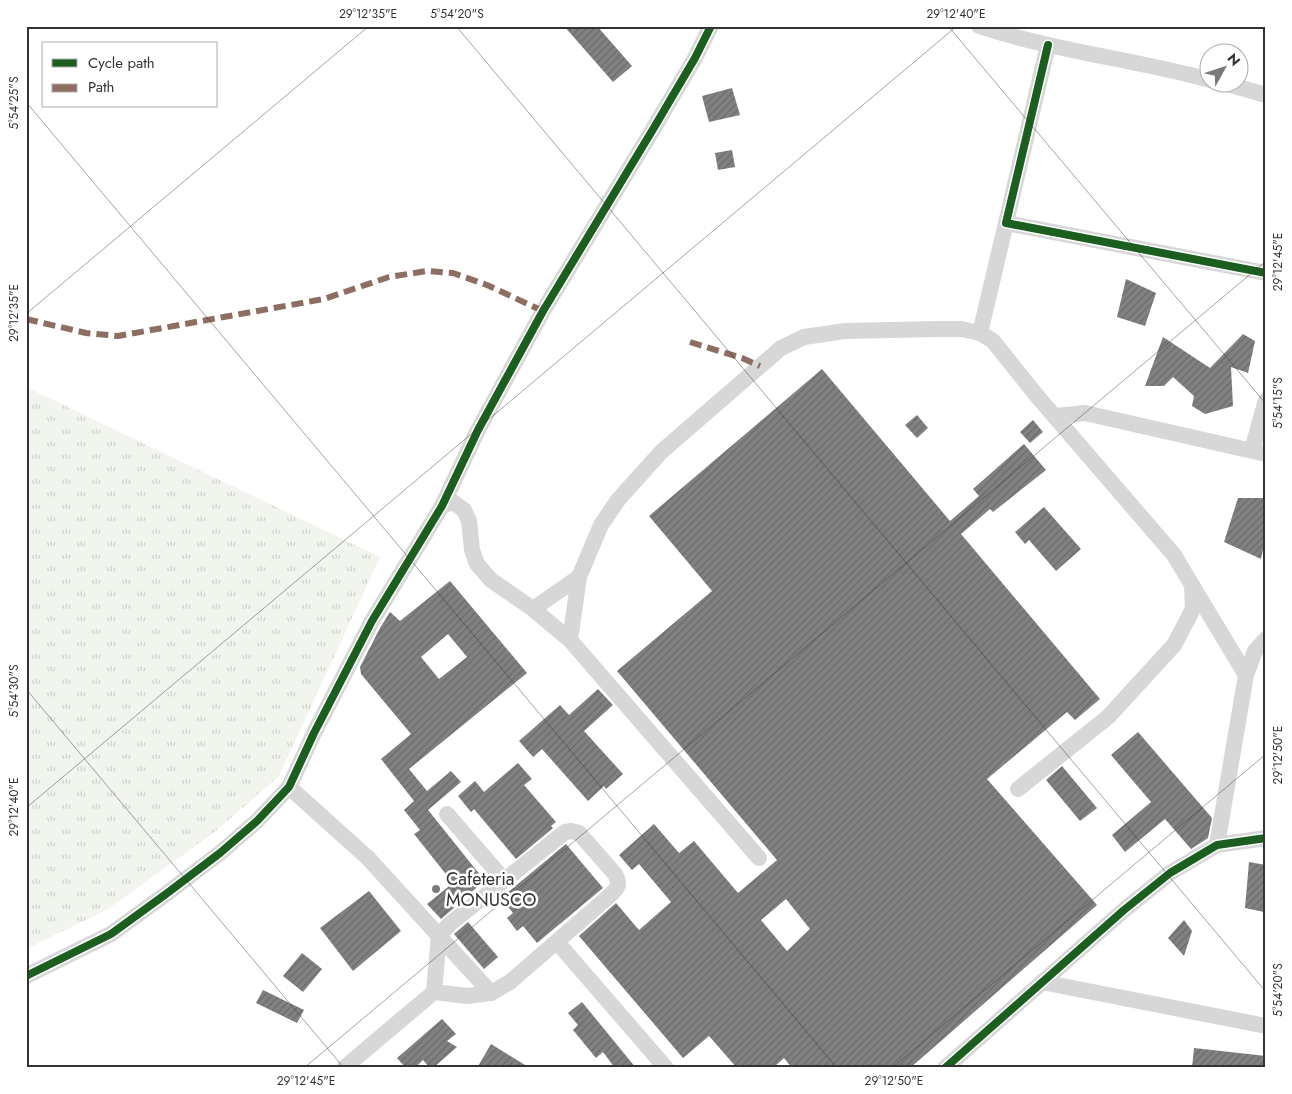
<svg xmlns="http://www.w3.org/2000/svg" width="1292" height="1094" viewBox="0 0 1292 1094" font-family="Jost,sans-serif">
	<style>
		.grass { fill: url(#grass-tufts) }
		.building { fill: url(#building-hatch); fill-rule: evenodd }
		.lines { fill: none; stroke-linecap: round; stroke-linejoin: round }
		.minor { stroke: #d7d7d7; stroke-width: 16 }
		.quiet { stroke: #8d6e63; stroke-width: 6; stroke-dasharray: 12 6; stroke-linecap: butt }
		.cycleway-casing { stroke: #fff; stroke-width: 11 }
		.cycleway { stroke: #1b5e20; stroke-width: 8 }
		.ticks { fill: none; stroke: #333; stroke-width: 1; stroke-opacity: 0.45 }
		.poi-dot { fill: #7a7a7a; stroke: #fff; stroke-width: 2 }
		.labels { text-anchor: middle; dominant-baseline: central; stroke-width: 5; stroke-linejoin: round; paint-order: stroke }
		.poi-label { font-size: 18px; fill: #333; stroke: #fff; text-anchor: start }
		.neatline { fill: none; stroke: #333; stroke-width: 2 }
		.ticks-label { font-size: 12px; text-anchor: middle; fill: #333 }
	</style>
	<defs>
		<pattern id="grass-tufts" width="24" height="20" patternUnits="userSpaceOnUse" patternTransform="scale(1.25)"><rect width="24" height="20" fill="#f1f5ed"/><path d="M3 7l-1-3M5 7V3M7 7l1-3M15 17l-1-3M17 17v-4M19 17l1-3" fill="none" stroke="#cfd2cc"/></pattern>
		<pattern id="building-hatch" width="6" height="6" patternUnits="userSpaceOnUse" patternTransform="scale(1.25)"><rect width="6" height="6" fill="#818181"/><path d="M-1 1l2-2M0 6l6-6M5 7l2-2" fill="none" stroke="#6a6a6a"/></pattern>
	</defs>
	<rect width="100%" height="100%" fill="#fff"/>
	<polygon class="grass" points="26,387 380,557 279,776 216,831 108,909 26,949"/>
	<g class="building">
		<polygon points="564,26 597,26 632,66 613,82"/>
		<polygon points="732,88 740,115 709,122 702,96"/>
		<polygon points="732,150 735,167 718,170 715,153"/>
		<polygon points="1126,279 1156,293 1145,326 1117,317"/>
		<polygon points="1243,334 1255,341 1248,373 1231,367 1233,406 1205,414 1192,406 1194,396 1173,377 1164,386 1145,386 1163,337 1210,368"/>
		<path d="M 822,369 L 950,521 L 979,496 L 973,489 L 1024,444 L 1046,470 L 993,512 L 990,509 L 961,534 L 1100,699 L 1075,720 L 1067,712 L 987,779 L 1097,905 L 910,1068 L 792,1068 L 784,1058 L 773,1068 L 737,1068 L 709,1036 L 683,1058 L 579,936 L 616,903 L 639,930 L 671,902 L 639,864 L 632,870 L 619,855 L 654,824 L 679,853 L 694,841 L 738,893 L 777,860 L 617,671 L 712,591 L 649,516 ZM 786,899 L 810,929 L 787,951 L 761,920 Z"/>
		<polygon points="917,415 928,428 917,438 905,425"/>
		<polygon points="1033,420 1043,432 1030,443 1020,432"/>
		<polygon points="1238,498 1266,498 1266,536 1261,559 1224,542"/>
		<polygon points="1044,507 1081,549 1056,571 1029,540 1025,544 1015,532"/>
		<path d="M 450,581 L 527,673 L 409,769 L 427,791 L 451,771 L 461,782 L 428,810 L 485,881 L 454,906 L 455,907 L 441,919 L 427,904 L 453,883 L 414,834 L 420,830 L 404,810 L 414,801 L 381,759 L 411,734 L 361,674 L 360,667 L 380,628 L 390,612 L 400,621 ZM 448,634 L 467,657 L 439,679 L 421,657 Z"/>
		<polygon points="598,689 613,705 584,731 623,774 606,789 604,786 588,801 542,749 533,757 519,741 560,705 569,715"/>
		<polygon points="1138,732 1212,818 1208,838 1191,849 1165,819 1125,852 1112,835 1151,802 1111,755"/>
		<polygon points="518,763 532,779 524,785 556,822 551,826 553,828 516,859 474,809 471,812 458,796 475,781 484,792"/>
		<polygon points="1062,766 1097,808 1080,821 1046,780"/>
		<polygon points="566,844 603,888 537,943 523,926 517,931 507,918 513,913 501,898"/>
		<polygon points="1249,862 1266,865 1264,912 1245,908"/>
		<polygon points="369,891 401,931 353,971 320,928"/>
		<polygon points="1184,920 1192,931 1184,956 1168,938"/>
		<polygon points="468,922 498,957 484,969 454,934"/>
		<polygon points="302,953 322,969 303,992 283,976"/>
		<polygon points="263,990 304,1010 297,1023 256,1003"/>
		<polygon points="582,1002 636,1068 615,1068 603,1052 596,1058 573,1030 578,1025 568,1013"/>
		<polygon points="442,1019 456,1034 447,1041 457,1047 433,1068 430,1068 423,1060 415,1068 406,1068 397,1058"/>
		<polygon points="491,1044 530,1068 477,1068"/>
		<polygon points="1194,1048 1266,1056 1266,1068 1192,1068"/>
	</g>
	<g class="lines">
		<g class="minor">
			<path d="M 979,26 C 1054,51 1133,59 1210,80"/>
			<polyline points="1220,82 1266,95"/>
			<polyline points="1006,223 1266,273"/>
			<polyline points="980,333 1048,45"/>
			<polyline points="1056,416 1085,413 1266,454"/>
			<polyline points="1252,450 1266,400"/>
			<polyline points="442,506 453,502 464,510 469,521 472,550 477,564 491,580 533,609 570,640 759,858"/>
			<polyline points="1193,587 1246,675"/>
			<polyline points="533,609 579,577"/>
			<polyline points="570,640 579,577 601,525 618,500 661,452 781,348 804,337 845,331 938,329 961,329 980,333 993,341 1037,396 1174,555 1192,585 1193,609 1174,645 1108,717 1018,789"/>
			<polyline points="289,787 368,858 491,993"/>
			<polyline points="447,814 504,880"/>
			<polyline points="1217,845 1246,675 1255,651 1266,639"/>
			<polyline points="557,942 666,1068"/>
			<polyline points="26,976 111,934 166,894 220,853 257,821 289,787 314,733 372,621 442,506 478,430 543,311 652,131 695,58 711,26"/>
			<polyline points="1042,982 1266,1026"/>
			<path d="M 344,1068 L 434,992 L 439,935 L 452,922 L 565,832 L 571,831 L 579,833 L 615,874 C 622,887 616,889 607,898 L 510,982 L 491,993 L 467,996 L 434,992"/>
			<polyline points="945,1068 1124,910 1170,873 1217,845 1266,838"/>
		</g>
		<g class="quiet">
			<polyline points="26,319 86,333 118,336 324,299 389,277 427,271 453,273 487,285 543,311"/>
			<polyline points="690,342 742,358 760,366"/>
		</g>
		<g class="cycleway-casing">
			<g id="cycleway">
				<polyline points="1048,45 1006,223 1266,273"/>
				<polyline points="26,976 111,934 166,894 220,853 257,821 289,787 314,733 372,621 442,506 478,430 543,311 652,131 695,58 711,26"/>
				<polyline points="945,1068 1124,910 1170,873 1217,845 1266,838"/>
			</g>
		</g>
		<use href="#cycleway" class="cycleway"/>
	</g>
	<path class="ticks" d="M 456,26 L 1266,992M 948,26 L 1266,404M 26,102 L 837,1068M 26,314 L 369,26M 26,689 L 344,1068M 26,808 L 957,26M 304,1068 L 1266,261M 892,1068 L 1266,754"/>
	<circle class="poi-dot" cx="436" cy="889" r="5"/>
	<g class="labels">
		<g class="poi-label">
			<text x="446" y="879">Cafeteria<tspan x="446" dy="21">MONUSCO</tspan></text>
		</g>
	</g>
	<rect width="1292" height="1094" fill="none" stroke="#ffffff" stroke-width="55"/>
	<rect x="42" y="42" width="175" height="65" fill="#ffffff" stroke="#adadad"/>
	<rect x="52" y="59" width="25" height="8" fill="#1b5e20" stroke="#adadad"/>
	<text x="88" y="68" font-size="15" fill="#333333">Cycle path</text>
	<rect x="52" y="84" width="25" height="8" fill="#8d6e63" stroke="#adadad"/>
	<text x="88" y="92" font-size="15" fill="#333333">Path</text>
	<g transform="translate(1224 68) rotate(50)"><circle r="24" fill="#ffffff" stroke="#adadad"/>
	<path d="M0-4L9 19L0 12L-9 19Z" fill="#7a7a7a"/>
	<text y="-8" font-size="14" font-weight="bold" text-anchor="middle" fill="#333333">N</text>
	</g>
	<rect x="28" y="28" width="1236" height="1038" class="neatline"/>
	<g class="ticks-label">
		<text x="368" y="18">29°12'35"E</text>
		<text x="457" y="18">5°54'20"S</text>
		<text x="956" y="18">29°12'40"E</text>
		<text transform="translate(14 103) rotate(-90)" y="4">5°54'25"S</text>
		<text transform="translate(1278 262) rotate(-90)" y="4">29°12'45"E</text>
		<text transform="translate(14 313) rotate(-90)" y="4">29°12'35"E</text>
		<text transform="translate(1278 403) rotate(-90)" y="4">5°54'15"S</text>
		<text transform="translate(14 691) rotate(-90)" y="4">5°54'30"S</text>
		<text transform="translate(1278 755) rotate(-90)" y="4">29°12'50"E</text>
		<text transform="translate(14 807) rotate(-90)" y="4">29°12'40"E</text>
		<text transform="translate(1278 990) rotate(-90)" y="4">5°54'20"S</text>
		<text x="306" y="1085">29°12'45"E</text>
		<text x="894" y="1085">29°12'50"E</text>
	</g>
</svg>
